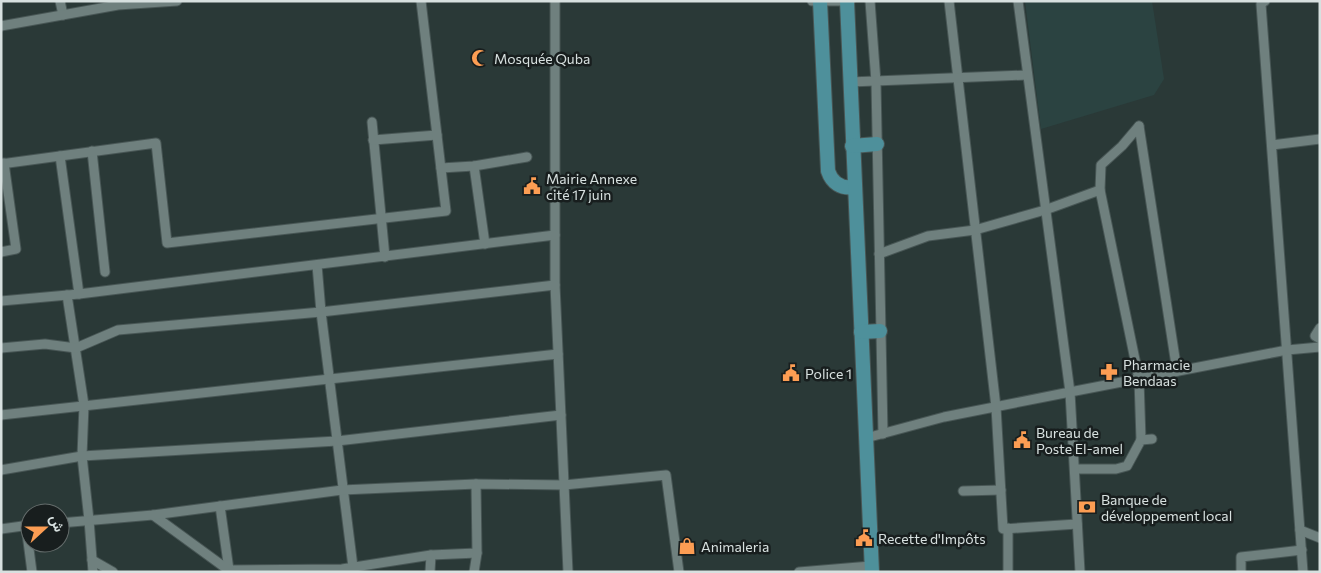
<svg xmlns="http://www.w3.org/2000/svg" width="1321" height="573" viewBox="0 0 1321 573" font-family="Commissioner,Vazirmatn,sans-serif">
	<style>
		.built { fill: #2b4341 }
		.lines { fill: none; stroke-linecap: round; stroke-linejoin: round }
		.street-casing { stroke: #485655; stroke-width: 11 }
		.primary-casing { stroke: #485655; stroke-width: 16 }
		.street { stroke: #6f807e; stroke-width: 9 }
		.primary { stroke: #4e909b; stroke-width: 14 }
		.labels { text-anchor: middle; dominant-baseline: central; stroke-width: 5; stroke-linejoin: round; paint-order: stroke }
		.poi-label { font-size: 14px; fill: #d7e0df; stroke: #181e1e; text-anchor: start }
	</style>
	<rect width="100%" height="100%" fill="#2a3937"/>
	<polygon class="built" points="1025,1 1152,1 1164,79 1154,95 1041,129"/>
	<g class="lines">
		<g class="street-casing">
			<g id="street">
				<polyline points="60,1 63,15"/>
				<polyline points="555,1 555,285 568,572"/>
				<polyline points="812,1 850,1"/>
				<polyline points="870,1 876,82 883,434"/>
				<polyline points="949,1 996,407 1003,529 1077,524"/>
				<polyline points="1265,1 1261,4 1303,572"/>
				<polyline points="1,26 118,5 177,1"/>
				<polyline points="850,82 1027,75"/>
				<polyline points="372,122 385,257"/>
				<polyline points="1139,126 1177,371"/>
				<polyline points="373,140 437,135"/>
				<polyline points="1272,145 1320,139"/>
				<polyline points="92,151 105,272"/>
				<polyline points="60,156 79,294"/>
				<polyline points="1,164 156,143 167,243 446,211 421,1"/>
				<polyline points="474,166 485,244"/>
				<polyline points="441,168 474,166 527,157"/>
				<polyline points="1100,190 1101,165 1122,146 1139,126"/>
				<polyline points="1,252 16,249 4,163"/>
				<polyline points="879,254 928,236 975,230 1045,210 1100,190 1139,379 1141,440"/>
				<polyline points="317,265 321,312 353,567"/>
				<polyline points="67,295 84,405 82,456 89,520 93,572"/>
				<polyline points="1,301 79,294 555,235"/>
				<polyline points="1320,328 1315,336 1320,339"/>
				<polyline points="1,348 45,344 76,348 118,330 321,312 555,285"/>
				<polyline points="1,415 558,354"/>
				<polyline points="866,438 944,417 1070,392 1018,1"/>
				<polyline points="1075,469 1116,469 1127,466 1141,440 1152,439"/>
				<polyline points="1,470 82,456 337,441 561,415"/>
				<polyline points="963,491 1001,490"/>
				<polyline points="220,506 229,570 342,569 431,555 477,553"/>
				<polyline points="153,515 231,572"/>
				<polyline points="60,523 153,515 342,490 476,484 564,485 666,475 679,572"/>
				<polyline points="26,526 32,572"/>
				<polyline points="1,529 30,525"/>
				<polyline points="1300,530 1320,538"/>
				<polyline points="92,560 113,572"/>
				<polyline points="430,572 431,555"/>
				<polyline points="474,572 477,553 476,484"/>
				<polyline points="799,572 871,566"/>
				<polyline points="1008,572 1008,528"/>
				<polyline points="1080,572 1070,392 1287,350 1320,347"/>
				<polyline points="1241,572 1241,557 1302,550"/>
			</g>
		</g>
		<g class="primary-casing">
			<g id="primary">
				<path d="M 820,1 L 828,171 C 832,183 841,189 854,187"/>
				<polyline points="847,1 872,572"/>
				<polyline points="852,146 877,144"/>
				<polyline points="861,332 880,331"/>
			</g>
		</g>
		<use href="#street" class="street"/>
		<use href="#primary" class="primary"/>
	</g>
	<defs>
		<g id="mosque-bare" transform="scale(1.35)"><path d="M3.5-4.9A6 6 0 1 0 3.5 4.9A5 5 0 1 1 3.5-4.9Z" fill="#fc9d53" stroke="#181e1e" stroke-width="2.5" paint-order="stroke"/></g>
		<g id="civic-bare" transform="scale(1.35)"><path d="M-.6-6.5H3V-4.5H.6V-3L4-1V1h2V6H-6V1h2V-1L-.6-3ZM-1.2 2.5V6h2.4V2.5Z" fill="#fc9d53" stroke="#181e1e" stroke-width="2.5" paint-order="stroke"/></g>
		<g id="pharmacy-bare" transform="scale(1.35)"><path d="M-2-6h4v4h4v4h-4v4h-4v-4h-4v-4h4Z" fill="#fc9d53" stroke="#181e1e" stroke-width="2.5" paint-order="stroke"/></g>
		<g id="bank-bare" transform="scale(1.35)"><path d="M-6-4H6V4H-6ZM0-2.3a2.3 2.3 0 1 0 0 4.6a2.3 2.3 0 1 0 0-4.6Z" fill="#fc9d53" stroke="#181e1e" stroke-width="2.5" paint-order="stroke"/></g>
		<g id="shop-bare" transform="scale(1.35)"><path d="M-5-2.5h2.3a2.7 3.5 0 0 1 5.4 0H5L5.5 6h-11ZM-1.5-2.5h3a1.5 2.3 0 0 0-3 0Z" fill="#fc9d53" stroke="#181e1e" stroke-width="2.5" paint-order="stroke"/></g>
	</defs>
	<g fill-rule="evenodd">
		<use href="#mosque-bare" x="480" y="58"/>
		<use href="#civic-bare" x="532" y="186"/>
		<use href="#pharmacy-bare" x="1109" y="372"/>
		<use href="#civic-bare" x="791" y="373"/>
		<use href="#civic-bare" x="1022" y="440"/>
		<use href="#bank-bare" x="1087" y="507"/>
		<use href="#civic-bare" x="864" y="538"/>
		<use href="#shop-bare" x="687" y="546"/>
	</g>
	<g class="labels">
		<g class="poi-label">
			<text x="494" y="58">Mosquée Quba</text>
			<text x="546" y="178">Mairie Annexe<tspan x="546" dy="16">cité 17 juin</tspan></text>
			<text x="1123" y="364">Pharmacie<tspan x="1123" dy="16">Bendaas</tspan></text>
			<text x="805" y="373">Police 1</text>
			<text x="1036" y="432">Bureau de<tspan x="1036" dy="16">Poste El-amel</tspan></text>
			<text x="1101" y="499">Banque de<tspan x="1101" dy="16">développement local</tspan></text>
			<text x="878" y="538">Recette d'Impôts</text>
			<text x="701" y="546">Animaleria</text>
		</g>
	</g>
	<rect width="1321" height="573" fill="none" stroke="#d7e0df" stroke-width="5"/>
	<g transform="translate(45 528) rotate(69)"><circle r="24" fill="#181e1e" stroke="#646c6b"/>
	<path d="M0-4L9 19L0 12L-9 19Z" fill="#fc9d53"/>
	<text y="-8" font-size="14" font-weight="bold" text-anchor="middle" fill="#d7e0df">ش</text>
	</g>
</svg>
